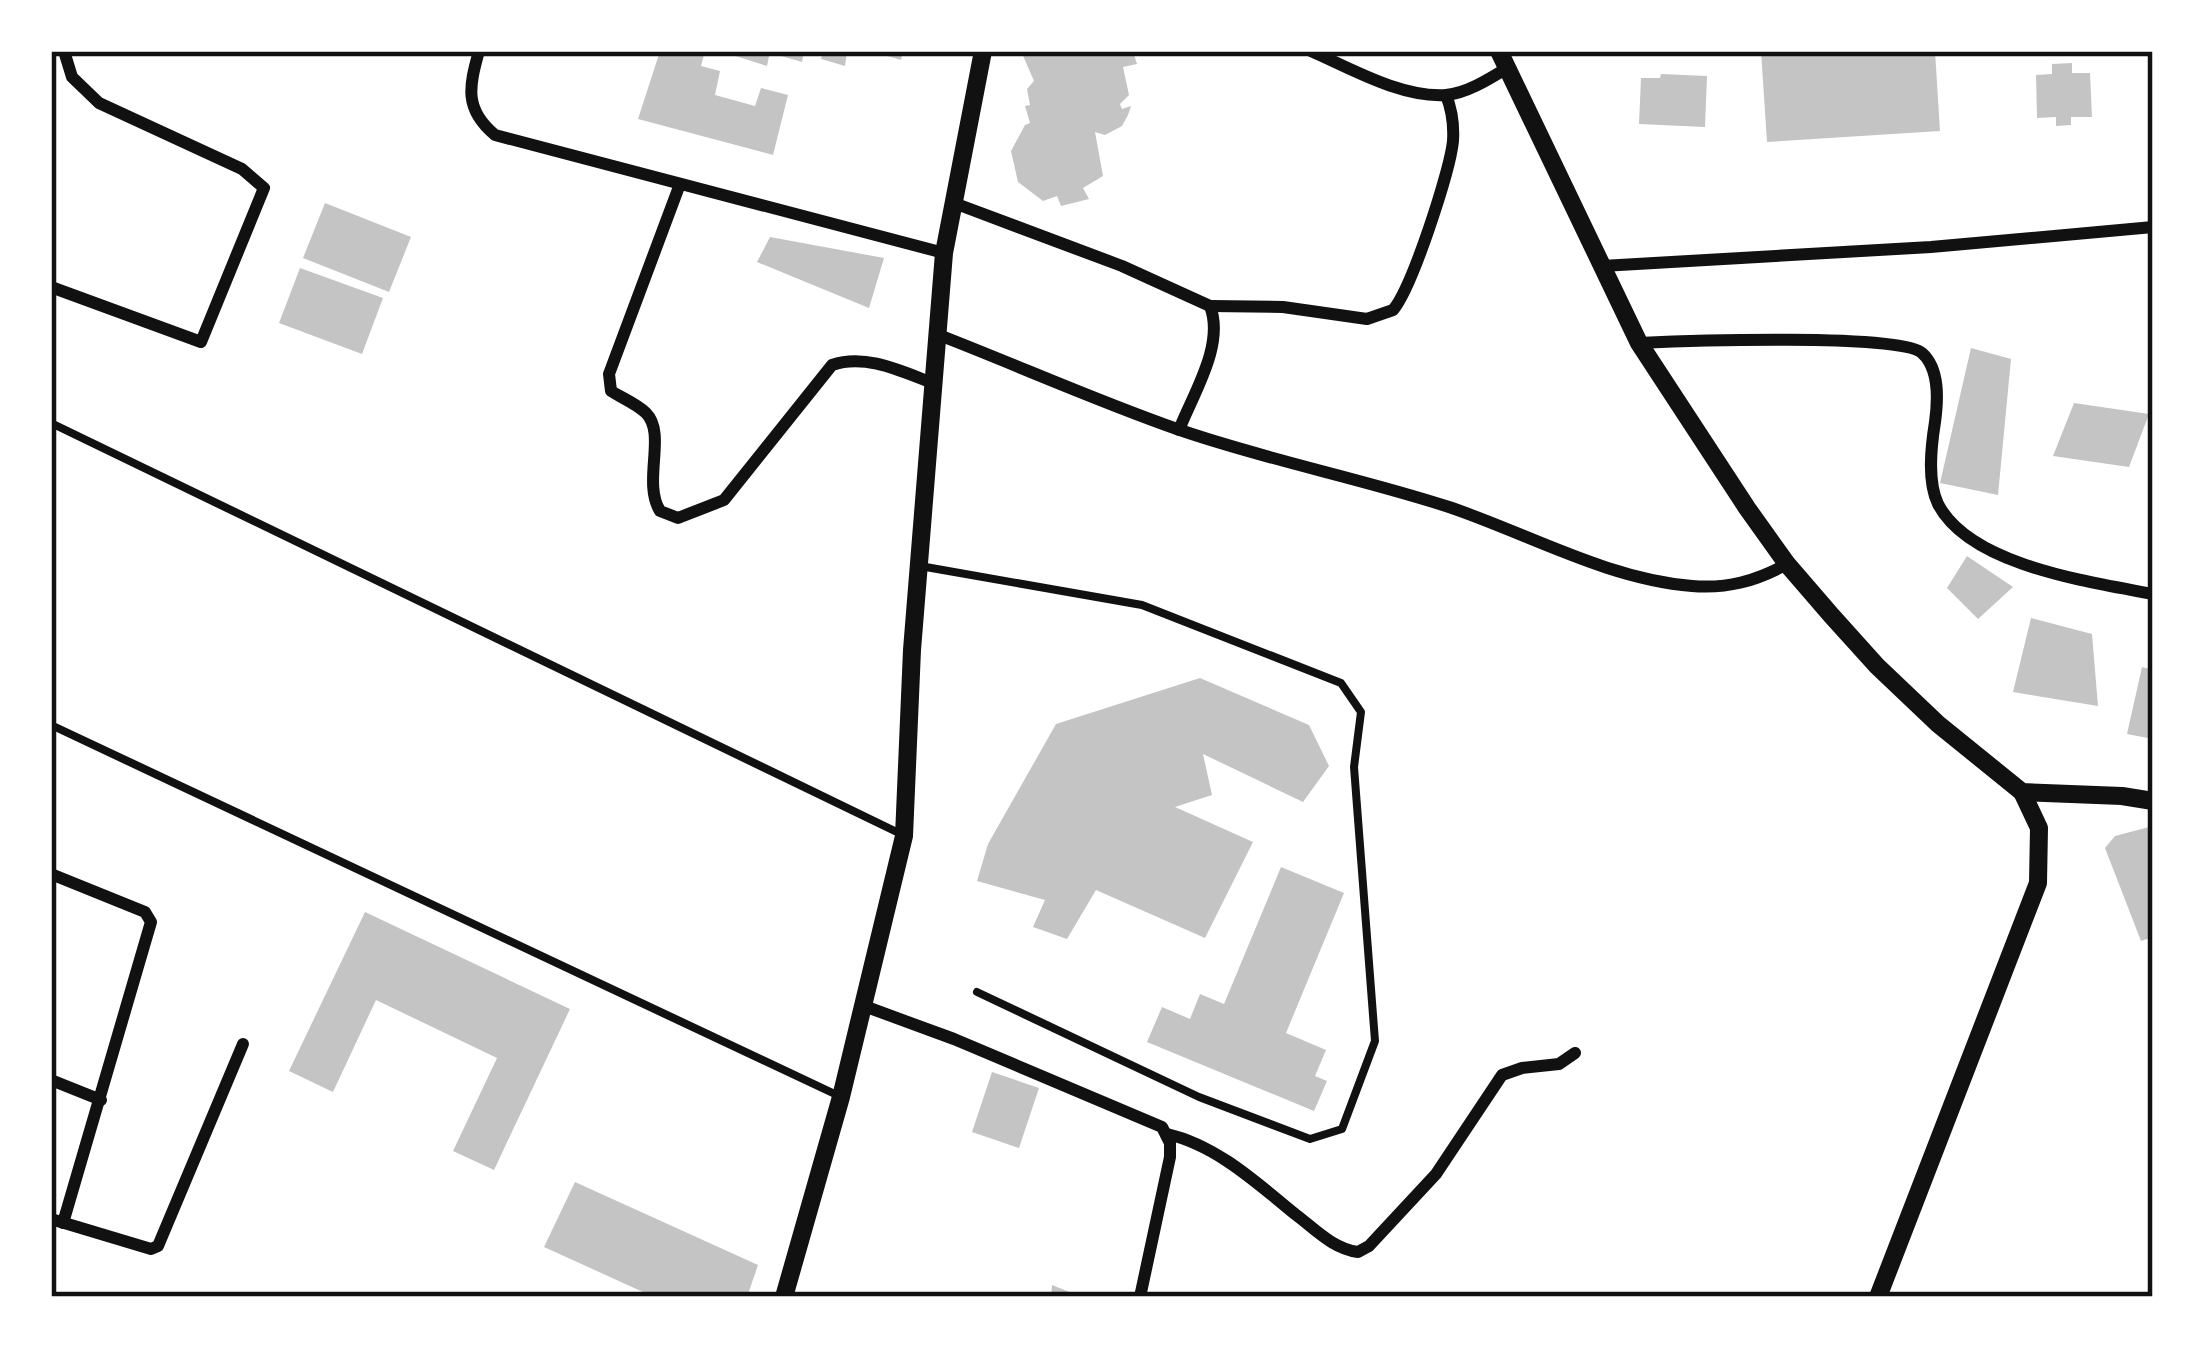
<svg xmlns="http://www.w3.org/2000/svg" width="2204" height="1348" viewBox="0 0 2204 1348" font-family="'Exo 2',sans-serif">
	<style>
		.building { fill: #c4c4c4 }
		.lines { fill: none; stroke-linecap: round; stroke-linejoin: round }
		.service { stroke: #111; stroke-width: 8 }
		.minor { stroke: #111; stroke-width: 12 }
		.tertiary { stroke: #111; stroke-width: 18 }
		.neatline { fill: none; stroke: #111; stroke-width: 4.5 }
	</style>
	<rect width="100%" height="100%" fill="#fff"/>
	<g class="building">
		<polygon points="660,51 705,51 701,66 720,71 715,95 755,106 761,88 788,95 773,155 638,119"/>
		<polygon points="720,51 770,51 767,66"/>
		<polygon points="778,51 804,51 802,62 778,55"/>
		<polygon points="823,51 847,51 845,66 821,59"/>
		<polygon points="871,51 903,51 901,60"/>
		<polygon points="1021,51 1133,51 1137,64 1123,67 1129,95 1120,104 1122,109 1131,106 1128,115 1122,126 1105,135 1095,132 1103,176 1083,188 1089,199 1061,206 1057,196 1043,201 1018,182 1011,151 1025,125 1030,123 1025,106 1030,105 1027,89 1034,81"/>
		<polygon points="1761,51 1935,51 1940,131 1767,142"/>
		<polygon points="2072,63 2072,73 2090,73 2092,117 2071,117 2071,125 2056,126 2056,117 2037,118 2036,75 2052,74 2052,64"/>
		<polygon points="1661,74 1707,76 1705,127 1639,124 1641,78 1660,78"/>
		<polygon points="325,203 411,237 389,292 303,258"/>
		<polygon points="770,237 884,258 869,308 757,262"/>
		<polygon points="300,268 383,298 362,354 279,323"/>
		<polygon points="1971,348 2011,359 1998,495 1940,483"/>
		<polygon points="2074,403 2149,414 2129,467 2053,456"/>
		<polygon points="1967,556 2013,587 1978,619 1947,588"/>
		<polygon points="2031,618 2092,634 2098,706 2013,692"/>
		<polygon points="2142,667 2153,670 2153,739 2127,734"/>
		<polygon points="1200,678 1309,725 1329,766 1303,802 1203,754 1212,795 1175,807 1253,842 1205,938 1096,890 1067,939 1033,927 1045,900 977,881 988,844 1056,724"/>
		<polygon points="2153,826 2153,937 2141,941 2105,848 2115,836"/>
		<polygon points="1281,867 1344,893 1286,1033 1326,1050 1315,1076 1327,1081 1314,1111 1147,1042 1162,1007 1190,1019 1200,994 1224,1004"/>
		<polygon points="365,912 570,1009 494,1170 453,1151 497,1058 376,1000 333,1092 289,1071"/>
		<polygon points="992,1072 1039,1088 1019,1148 972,1132"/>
		<polygon points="575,1182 758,1265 747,1297 654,1297 544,1247"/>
		<polygon points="1052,1285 1082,1297 1051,1297"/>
	</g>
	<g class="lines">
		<g class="service">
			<polyline points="51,423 903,835"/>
			<polyline points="920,566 1142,605 1341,683 1361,712 1354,767 1375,1041 1342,1129 1310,1139 1199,1097 977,992"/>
			<polyline points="51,725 837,1095"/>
		</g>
		<g class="minor">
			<path d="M 479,51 C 469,87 464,109 495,135 L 944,253"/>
			<path d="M 1311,51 C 1350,68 1401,98 1446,95 C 1467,93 1489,79 1507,68"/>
			<path d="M 680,184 L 609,374 L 611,391 C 622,398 637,404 646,413 C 667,434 642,482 660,511 L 678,518 L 724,500 L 832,365 C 866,353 903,372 935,384"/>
			<path d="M 954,203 L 1122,266 L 1210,306 C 1225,345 1193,394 1179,430"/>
			<polyline points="1602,266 1931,247 2153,227"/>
			<polyline points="51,287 201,342 264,188 242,169 99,103 72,77 64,51"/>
			<path d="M 1210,306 L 1283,307 L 1367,319 L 1393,310 C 1412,288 1450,171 1453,141 C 1454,125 1452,110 1446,95"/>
			<path d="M 939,335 C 1019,366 1097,401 1177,429 C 1266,460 1360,478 1449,507 C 1529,534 1607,579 1692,586 C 1727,589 1756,581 1787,564"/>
			<path d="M 1639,343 C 1680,341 1901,333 1922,353 C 1940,369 1938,400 1935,422 C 1931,447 1927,481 1938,504 C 1970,566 2091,582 2153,594"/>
			<polyline points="51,874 145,912 151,922 63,1223"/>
			<polyline points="864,1006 954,1039 1162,1127 1170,1143 1170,1157 1140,1297"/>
			<polyline points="51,1080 101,1100"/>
			<path d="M 1167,1134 C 1216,1145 1257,1183 1295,1214 C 1315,1229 1333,1249 1358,1252 L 1369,1246 L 1436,1174 L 1502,1075 L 1522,1068 L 1559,1064 L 1575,1053"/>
			<polyline points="51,1219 151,1249 158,1246 243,1044"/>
		</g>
		<g class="tertiary">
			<polyline points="1499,51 1639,343 1747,508 1787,564 1831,615 1877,666 1938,724 2022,792 2122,796 2153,801"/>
			<polyline points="784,1297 841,1097 904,836 912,650 944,253 983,51"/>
			<polyline points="1878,1297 2038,883 2039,828 2022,792"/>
		</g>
	</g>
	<rect width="2204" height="1348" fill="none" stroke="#ffffff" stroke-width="108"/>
	<rect x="54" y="54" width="2096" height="1240" class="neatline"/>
</svg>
